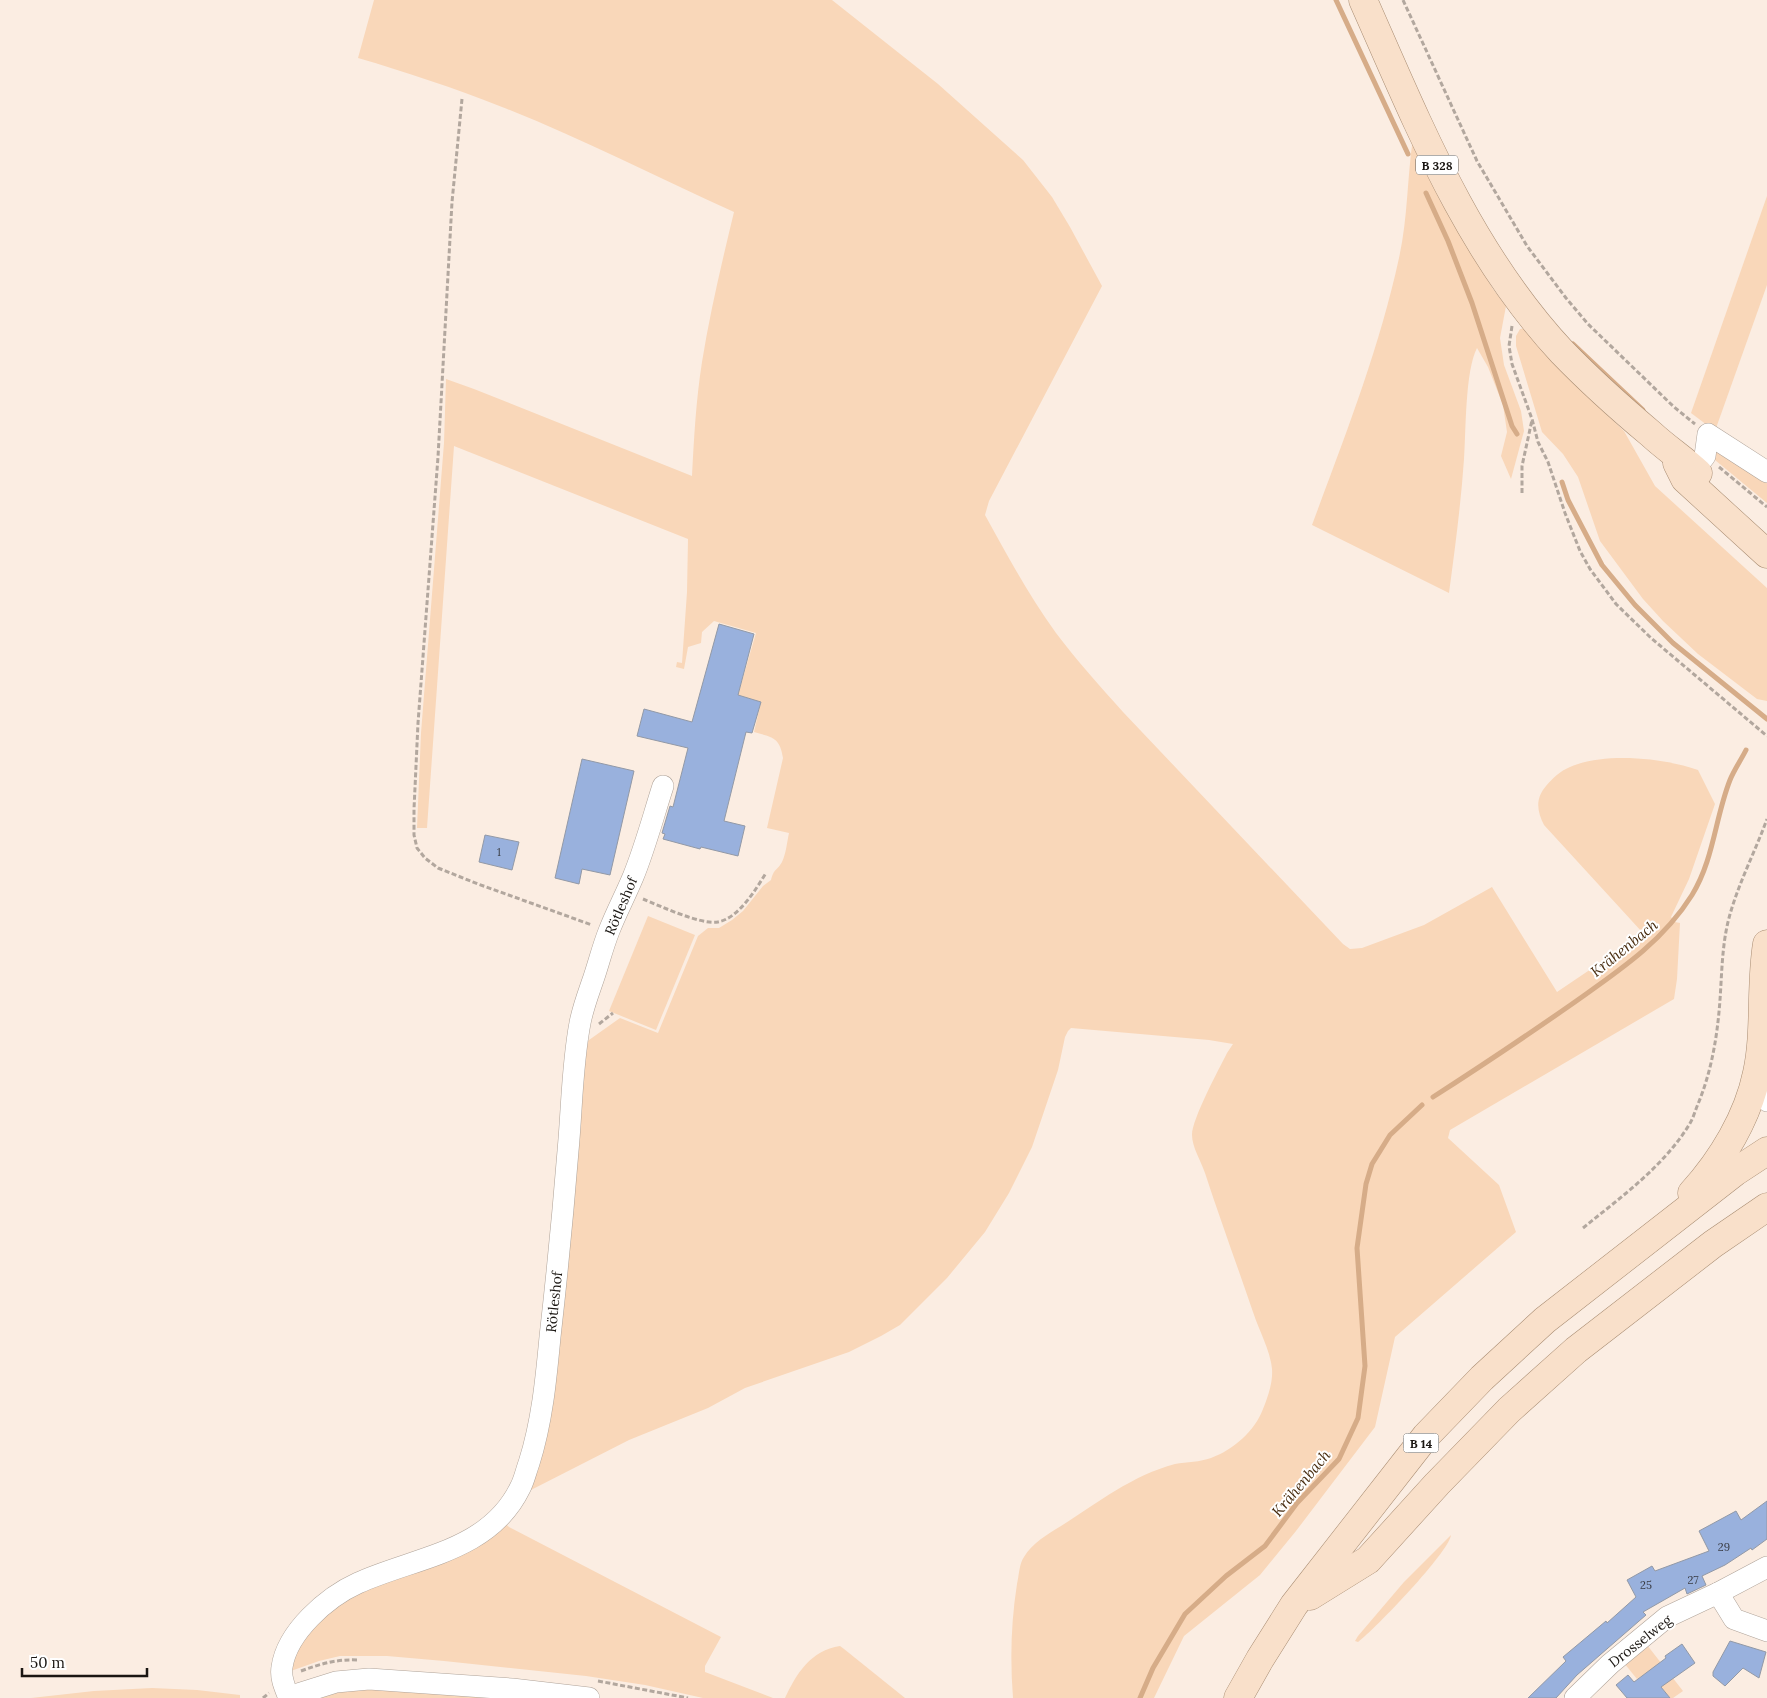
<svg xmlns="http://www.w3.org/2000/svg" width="1767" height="1698" viewBox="0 0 1767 1698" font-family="Lora,serif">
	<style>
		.green { fill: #f9d7b9 }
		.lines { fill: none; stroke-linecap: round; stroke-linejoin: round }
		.stream { stroke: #d6ac88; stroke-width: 5 }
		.building { fill: #99b1dd; stroke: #9299a6 }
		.minor-casing { stroke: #afa399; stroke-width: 22 }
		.major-casing { stroke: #a88c72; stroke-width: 29 }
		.path { stroke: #b2a79e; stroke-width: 3; stroke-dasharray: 5 2.5; stroke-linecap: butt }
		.minor { stroke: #fff; stroke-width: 21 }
		.major { stroke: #f9e0ca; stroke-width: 28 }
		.labels { text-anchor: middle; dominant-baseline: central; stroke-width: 4; stroke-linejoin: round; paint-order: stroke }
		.number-label { font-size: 11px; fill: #3a3d45 }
		.shield { fill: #fff; stroke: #5f5c59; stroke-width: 1 }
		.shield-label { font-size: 12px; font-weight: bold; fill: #1a1612 }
		.street-label { font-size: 14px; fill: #1a1612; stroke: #fff }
		.water-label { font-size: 15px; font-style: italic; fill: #482c0f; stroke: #fff }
	</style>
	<rect width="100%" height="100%" fill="#fbede2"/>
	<g class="green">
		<path d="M 374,0 L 832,0 L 938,84 L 1023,160 L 1052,197 L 1070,227 L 1102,286 L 989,501 L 985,515 C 1007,555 1029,596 1056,633 C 1077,661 1100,686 1123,712 L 1343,944 L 1350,949 L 1362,948 L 1424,925 L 1492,887 L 1557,992 L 1625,946 L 1642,932 L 1544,825 C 1537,811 1535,799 1546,786 C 1553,778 1560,771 1570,767 C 1604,752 1664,758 1698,770 L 1715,804 L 1689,879 L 1671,917 L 1675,922 L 1680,923 L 1677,979 L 1674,999 L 1450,1130 L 1448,1138 L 1499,1185 L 1516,1232 L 1395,1337 L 1375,1427 L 1296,1531 L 1260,1575 L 1184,1636 L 1154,1698 L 1013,1698 C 1010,1660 1011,1622 1017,1584 C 1019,1576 1019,1564 1024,1557 C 1032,1543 1048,1534 1061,1526 C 1097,1503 1133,1475 1175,1464 C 1187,1462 1200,1462 1211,1458 C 1233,1450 1255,1431 1263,1409 C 1268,1397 1273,1382 1272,1369 C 1270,1349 1259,1331 1253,1312 C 1237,1265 1220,1219 1205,1173 C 1201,1161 1192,1147 1192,1135 C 1192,1119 1219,1069 1227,1053 L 1233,1044 L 1209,1040 L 1071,1028 L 1068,1031 L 1065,1037 L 1058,1070 L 1032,1147 L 1009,1193 L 985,1232 L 947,1278 L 900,1325 L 881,1336 L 849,1352 L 745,1388 L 708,1408 L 629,1440 L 527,1492 L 581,1051 L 589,1040 L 620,1018 L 658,1033 L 698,936 L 708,928 L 719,928 L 732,920 L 743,911 L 763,886 L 771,880 C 774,868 777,871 782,862 C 786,854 787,842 789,833 L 767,828 L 783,758 C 780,737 772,737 754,732 L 761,702 L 738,695 L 756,633 L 714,621 L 702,632 L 701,643 L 688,647 L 684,669 L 676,667 L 677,662 L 682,663 L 687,592 L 688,539 L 454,446 L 427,828 L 417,828 L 421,733 L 444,443 L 446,379 L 474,389 L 692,476 C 694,438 696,400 702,362 C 710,312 722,262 734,212 C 656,177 581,138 502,107 C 454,88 406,72 358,58 Z"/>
		<path d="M 1413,138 L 1439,198 L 1493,289 L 1506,306 L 1500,338 L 1504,365 L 1521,411 L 1524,431 L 1511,479 L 1501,456 L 1507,432 L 1503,405 L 1488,367 L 1477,348 C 1465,371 1466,431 1464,459 C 1461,503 1455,548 1449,593 L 1312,525 C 1345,436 1379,350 1399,258 C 1408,218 1407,178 1413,138 Z"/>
		<polygon points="1767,196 1767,285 1715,431 1691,413"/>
		<polygon points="1525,328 1565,374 1624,431 1655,486 1767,588 1767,701 1757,699 1698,654 1663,621 1643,599 1600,541 1578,477 1563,454 1542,432 1516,346 1516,336 1520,329"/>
		<polygon points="1713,444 1767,479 1767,503 1715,460"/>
		<polygon points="648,916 695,935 656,1030 609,1011"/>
		<polygon points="505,1523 509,1527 721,1637 705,1666 705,1672 773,1698 703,1698 645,1685 586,1676 444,1661 387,1656 340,1656 319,1661 288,1672 288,1662 323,1609"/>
		<path d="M 1451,1535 C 1449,1552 1375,1629 1358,1642 L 1355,1641 L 1358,1636 L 1404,1582 Z"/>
		<polygon points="1647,1645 1683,1691 1673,1698 1670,1698 1649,1671 1637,1679 1624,1663"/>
		<path d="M 840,1646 L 844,1649 L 905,1698 L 785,1698 C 796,1674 811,1650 840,1646 Z"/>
		<polygon points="353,1685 524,1698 307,1698"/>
		<polygon points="152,1688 197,1690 240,1695 240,1698 31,1698 94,1691"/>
	</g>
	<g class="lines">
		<g class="stream">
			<polyline points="1336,0 1408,154"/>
			<polyline points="1426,193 1448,241 1472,303 1512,426 1517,434"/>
			<polyline points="1573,344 1643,410"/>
			<polyline points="1562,482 1568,500 1602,565 1635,605 1673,643 1767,719"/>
			<path d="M 1433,1097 C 1480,1067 1526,1036 1572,1004 C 1617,972 1662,943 1692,895 C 1714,859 1715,818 1730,780 C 1734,770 1741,760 1746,750"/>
			<polyline points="1140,1698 1153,1668 1185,1614 1226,1576 1265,1546 1297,1503 1339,1459 1358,1418 1365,1366 1357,1248 1366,1184 1372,1164 1390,1135 1422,1105"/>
		</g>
	</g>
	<g class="building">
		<polygon points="719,624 754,634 738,695 761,702 752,733 746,732 724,821 745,826 738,856 701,847 700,849 663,839 665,834 662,833 670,806 673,807 688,748 637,736 644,709 692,722"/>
		<polygon points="582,759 634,771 610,875 582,869 579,884 555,878"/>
		<polygon points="485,835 519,842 512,870 479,862"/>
		<polygon points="1767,1501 1767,1539 1752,1550 1751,1548 1725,1565 1702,1576 1706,1585 1687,1594 1685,1588 1643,1612 1646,1615 1577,1675 1556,1698 1528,1698 1566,1661 1563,1657 1606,1621 1607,1623 1636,1597 1627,1580 1652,1566 1655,1571 1709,1551 1699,1531 1736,1511 1741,1520"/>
		<polygon points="1730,1641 1766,1652 1759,1678 1743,1668 1725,1686 1713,1676 1713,1672"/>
		<polygon points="1682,1644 1695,1663 1661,1687 1670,1698 1627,1698 1616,1685 1628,1675 1634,1682 1666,1658 1665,1656"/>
	</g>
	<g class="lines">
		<g class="minor-casing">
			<g id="minor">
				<polyline points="1694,470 1705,456 1708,434 1767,472"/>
				<polyline points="1757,1074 1767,1101"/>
				<polyline points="1718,1593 1734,1619 1767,1631"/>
				<path d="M 289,1698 C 285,1688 280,1678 282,1667 C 287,1632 327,1597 358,1583 C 415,1557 489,1552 520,1488 C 524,1481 526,1471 529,1463 C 542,1422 546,1380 550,1337 C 557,1275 563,1213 568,1151 C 572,1108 572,1065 580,1023 C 583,1007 589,992 594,977 C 599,962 603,946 609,931 C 616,913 625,896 633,877 C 645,848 653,817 663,786"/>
				<polyline points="291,1698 301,1693 336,1682 369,1679 512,1689 589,1698"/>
				<polyline points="1575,1698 1610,1664 1667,1617 1718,1593 1767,1567"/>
			</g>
		</g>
		<g class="major-casing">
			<g id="major">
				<path d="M 1363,0 C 1418,124 1468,251 1562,352 C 1590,381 1620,408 1651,434 C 1666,448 1683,459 1698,473"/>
				<polyline points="1677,463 1685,479 1767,554"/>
				<path d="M 1692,1193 C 1722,1160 1748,1117 1757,1073 C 1766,1032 1760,986 1767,944"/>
				<polyline points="1310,1596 1368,1560 1437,1484 1509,1410 1576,1350 1713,1244 1767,1207"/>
				<polyline points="1238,1698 1260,1659 1294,1605 1426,1436 1482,1378 1545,1320 1735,1172 1767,1151"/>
			</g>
		</g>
		<g class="path">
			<polyline points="1403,0 1477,161 1527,246 1566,298 1588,324 1674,407 1695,424"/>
			<polyline points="462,99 452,202 438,457 418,723 414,809 414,835 417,848 425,858 438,868 478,884 592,925"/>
			<polyline points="1512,326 1509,346 1512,364 1532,419 1538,442 1548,462 1565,513 1580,551 1590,569 1616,604 1651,638 1767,736"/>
			<polyline points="1719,467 1767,507"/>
			<polyline points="1522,493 1522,466 1532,420"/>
			<path d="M 643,899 C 660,906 701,925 718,922 C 739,918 756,889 766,873"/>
			<polyline points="599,1024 613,1013"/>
			<path d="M 1583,1228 C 1621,1197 1663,1167 1689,1125 C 1693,1119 1695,1111 1698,1104 C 1710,1075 1716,1044 1719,1012 C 1722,981 1721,948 1729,918 C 1738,884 1755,852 1767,819"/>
			<path d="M 301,1671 C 320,1664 337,1659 357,1660"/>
			<polyline points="598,1681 688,1698"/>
			<polyline points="263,1698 269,1693"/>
		</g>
		<use href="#minor" class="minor"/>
		<use href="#major" class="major"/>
	</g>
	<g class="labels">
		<g class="number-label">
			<text x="499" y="852">1</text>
			<text x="1724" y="1547">29</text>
			<text x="1693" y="1580">27</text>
			<text x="1646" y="1585">25</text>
		</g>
		<g class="shield">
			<rect x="1416" y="155.5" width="42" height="19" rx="4"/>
			<rect x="1403.5" y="1433.5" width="35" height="19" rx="4"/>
		</g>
		<g class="shield-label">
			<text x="1437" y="165">B 328</text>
			<text x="1421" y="1443">B 14</text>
		</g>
		<g class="street-label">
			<text transform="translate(621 906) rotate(-67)">Rötleshof</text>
			<text transform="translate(554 1302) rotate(-84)">Rötleshof</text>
			<text transform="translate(1640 1641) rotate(-38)">Drosselweg</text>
		</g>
		<g class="water-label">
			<text transform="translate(1624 948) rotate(-39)">Krähenbach</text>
			<text transform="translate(1301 1483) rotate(-50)">Krähenbach</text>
		</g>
	</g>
	<path d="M22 1668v8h125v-8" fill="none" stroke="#1a1612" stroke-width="2.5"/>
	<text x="30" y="1668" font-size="15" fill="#1a1612" stroke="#ffffff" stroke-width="4" paint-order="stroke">50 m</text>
</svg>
